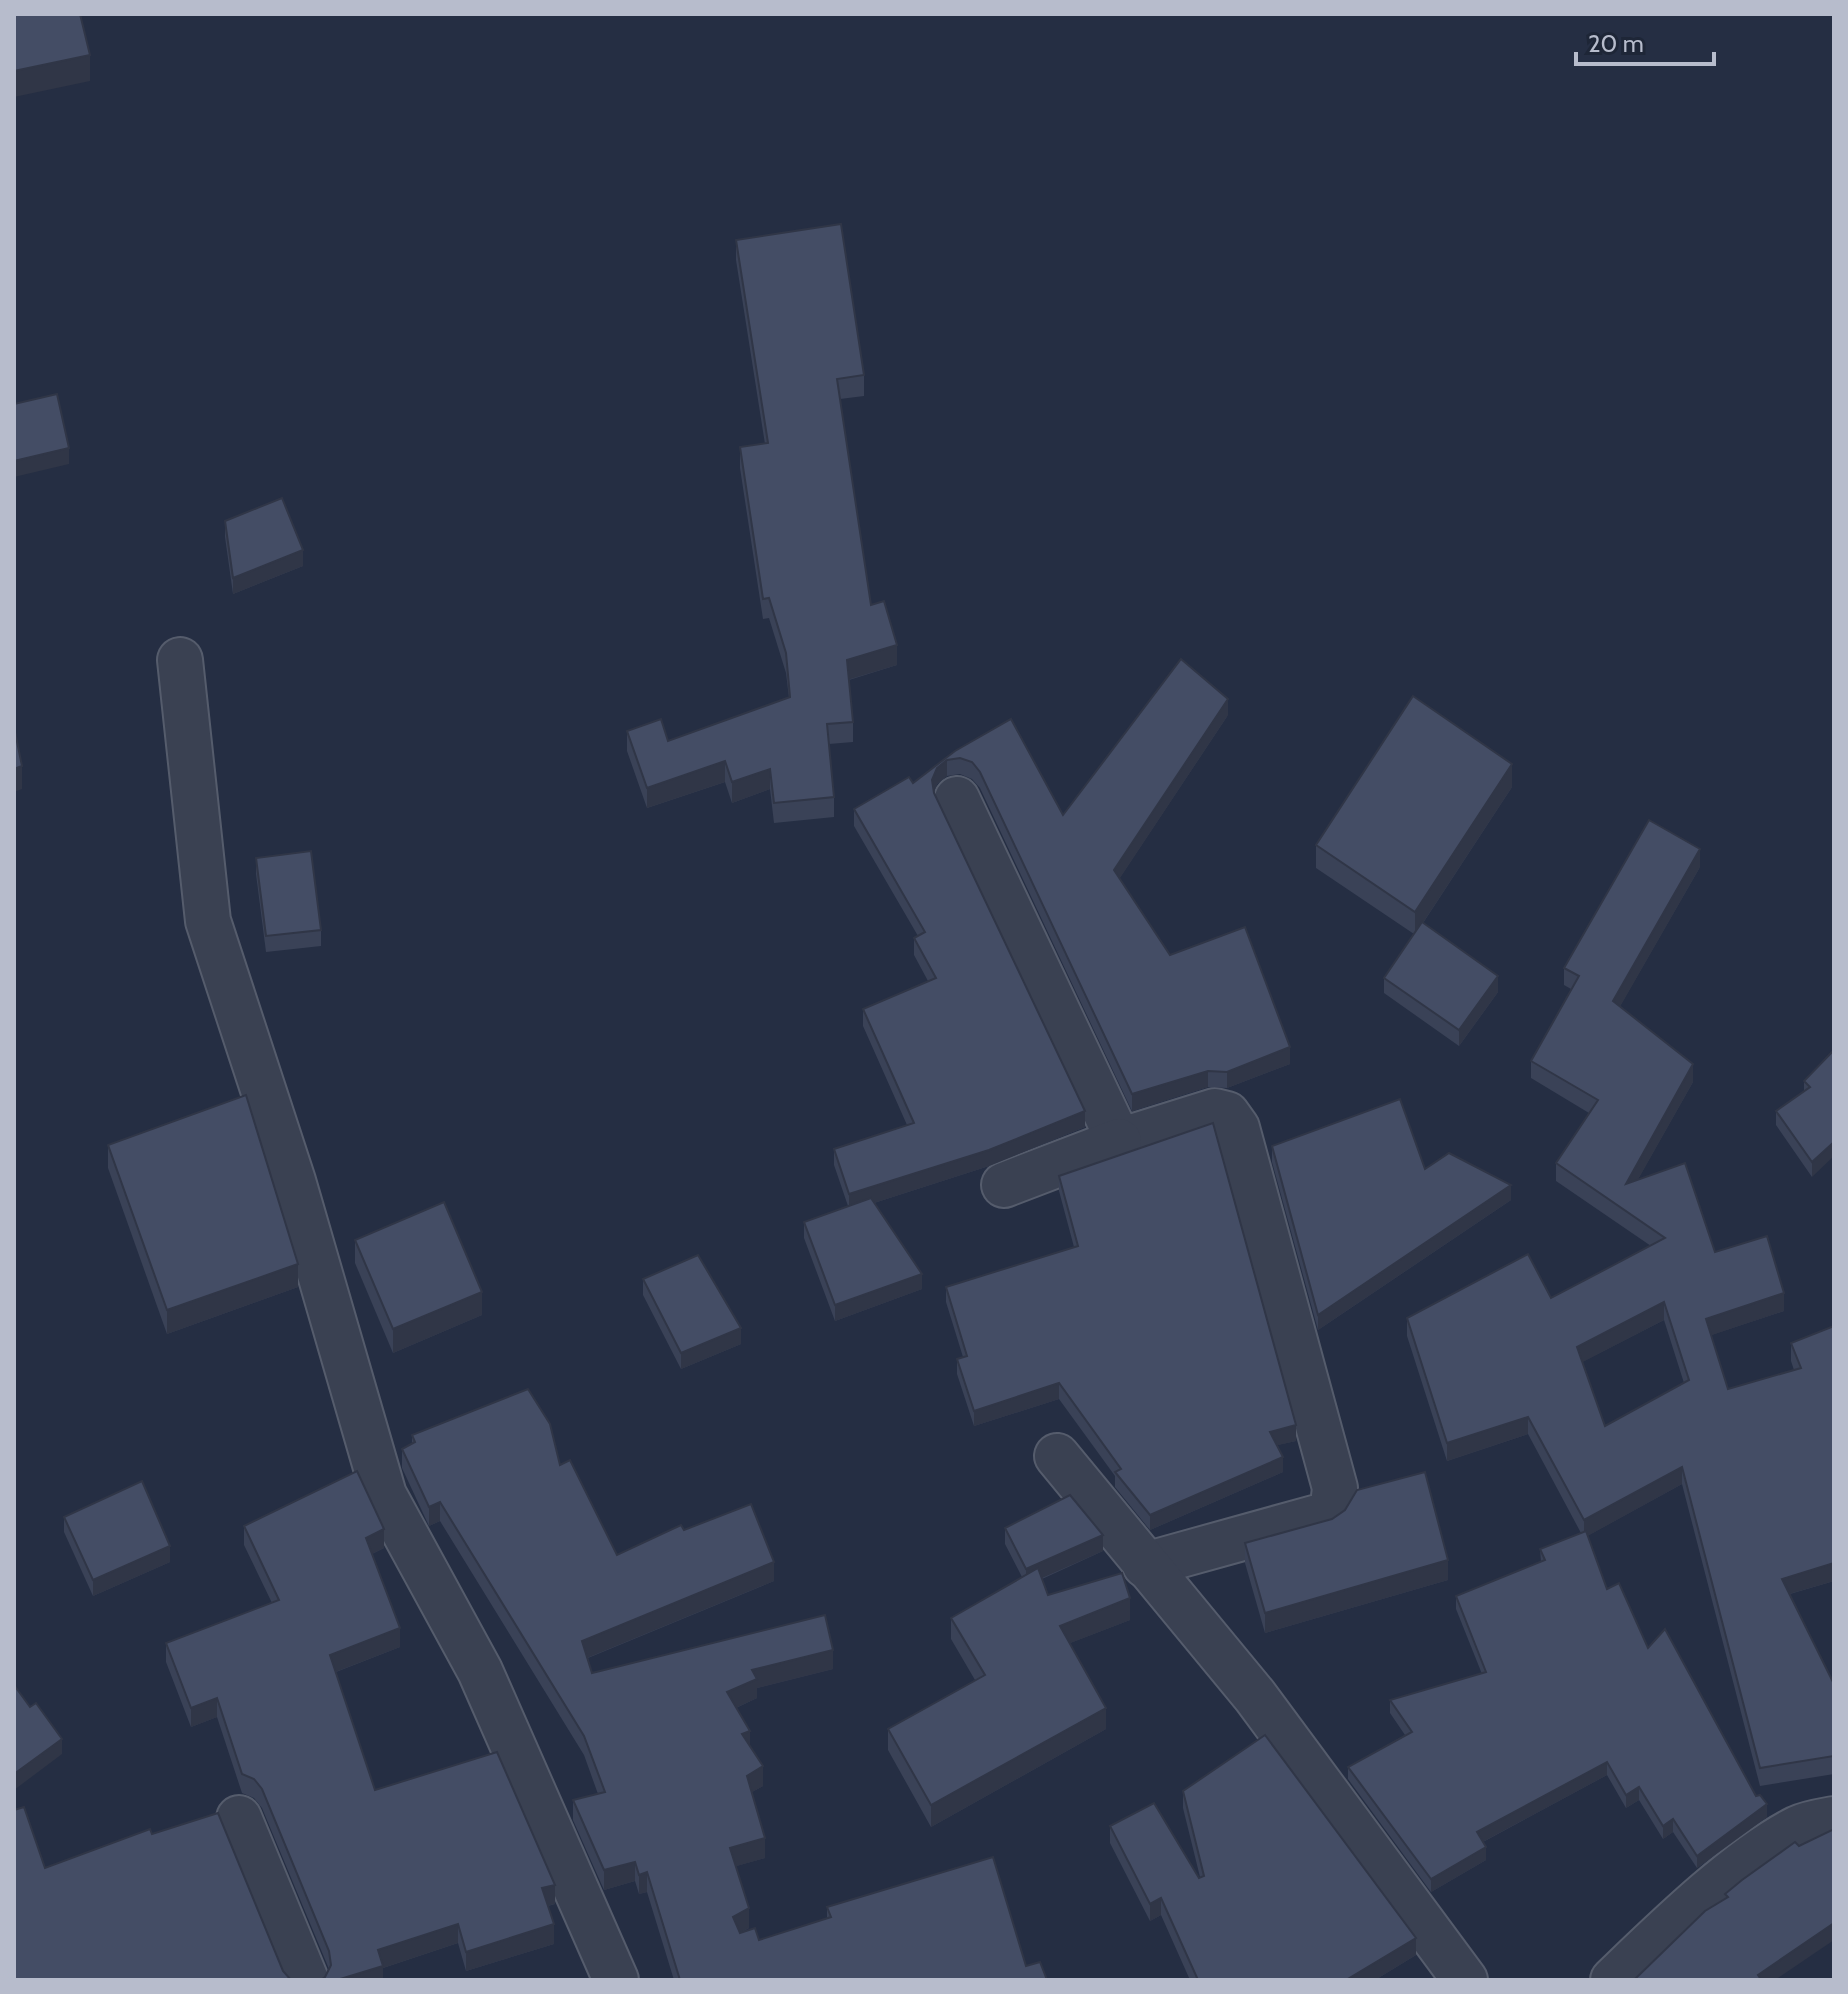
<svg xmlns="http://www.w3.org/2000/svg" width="1848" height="1994" viewBox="0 0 1848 1994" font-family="Cabin,sans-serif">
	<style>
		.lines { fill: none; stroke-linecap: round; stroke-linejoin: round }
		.minor-casing { stroke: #555c6c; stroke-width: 48 }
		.minor { stroke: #3a4152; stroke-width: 44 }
		.wall { fill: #3a4257; fill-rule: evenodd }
		.shaded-wall { fill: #303647 }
		.building { fill: #444d65; stroke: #303647; stroke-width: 2; fill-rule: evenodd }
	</style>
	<rect width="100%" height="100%" fill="#252e43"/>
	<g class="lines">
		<g class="minor-casing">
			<g id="minor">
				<polyline points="180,660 208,921 293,1181 384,1495 480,1671 616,1980"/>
				<polyline points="957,799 1119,1141 1215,1111 1227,1114 1237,1128 1335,1488 1333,1505 1325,1515 1145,1565"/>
				<polyline points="1004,1185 1119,1141"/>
				<polyline points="1057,1456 1255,1696 1465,1980"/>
				<polyline points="239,1818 306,1980"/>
				<path d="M 1613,1980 C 1663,1932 1737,1859 1798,1828 C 1809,1823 1823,1821 1834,1819"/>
			</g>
		</g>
		<use href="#minor" class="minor"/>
	</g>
	<g class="wall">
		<polygon points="736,240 864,375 864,396 840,399 871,605 897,665 849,680 853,722 853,742 829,744 834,797 834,817 774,823 770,789 732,803 725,782 647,808 627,751 627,731 668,741 789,698 786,673 769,618 763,619 740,468 740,447 765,444 736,260"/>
		<polygon points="225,521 303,566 233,594 225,537"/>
		<polygon points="1228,715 1119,879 1170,955 1290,1064 1227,1088 1208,1087 1132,1111 980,788 972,779 960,774 947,776 937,784 934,791 1085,1127 989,1166 874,1203 922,1289 835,1321 804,1238 804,1222 848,1206 834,1165 834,1149 907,1125 863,1026 863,1009 928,981 914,955 914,938 918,936 854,826 854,809 913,783 955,751 1063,815"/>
		<polygon points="1512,787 1423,923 1498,992 1459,1046 1384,993 1384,978 1414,934 1316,868 1316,845"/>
		<polygon points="256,858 321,930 321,946 266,952 256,874"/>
		<path d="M 1700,867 L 1620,1006 L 1693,1082 L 1638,1179 L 1715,1252 L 1784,1311 L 1711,1335 L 1728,1389 L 1794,1370 L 1791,1361 L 1791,1343 L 1834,1326 L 1834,1581 L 1790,1594 L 1834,1684 L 1834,1774 L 1760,1786 L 1682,1484 L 1587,1536 L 1607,1589 L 1767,1817 L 1697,1868 L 1673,1832 L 1663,1839 L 1639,1800 L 1626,1808 L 1607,1775 L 1483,1842 L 1486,1860 L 1431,1892 L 1348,1779 L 1348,1767 L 1405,1735 L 1390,1713 L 1390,1700 L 1482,1674 L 1456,1609 L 1456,1596 L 1541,1562 L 1540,1549 L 1581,1533 L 1528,1434 L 1447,1461 L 1407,1336 L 1407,1318 L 1551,1298 L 1651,1246 L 1556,1181 L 1556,1163 L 1589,1113 L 1531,1078 L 1531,1061 L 1571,989 L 1564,985 L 1564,968 ZM 1664,1320 L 1684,1383 L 1605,1426 L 1582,1362 Z"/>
		<polygon points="1834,1050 1812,1177 1776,1125 1776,1111 1804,1092 1804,1081"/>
		<polygon points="108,1145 298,1287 167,1334 108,1168"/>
		<polygon points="1272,1146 1425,1169 1511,1200 1318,1330 1272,1162"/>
		<polygon points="1059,1176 1296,1441 1277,1445 1283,1472 1150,1530 1115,1487 1115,1476 1059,1399 974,1426 957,1374 957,1359 963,1357 946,1302 946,1287 1074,1247 1059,1191"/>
		<polygon points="355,1240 482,1315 393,1353 355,1263"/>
		<polygon points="643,1279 741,1344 681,1369 643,1295"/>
		<polygon points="412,1435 560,1465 617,1555 684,1530 774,1581 588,1658 592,1673 833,1669 757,1688 757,1698 736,1708 763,1786 752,1792 765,1858 736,1866 749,1928 740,1933 759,1940 827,1918 827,1907 1026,1966 1047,1980 674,1980 647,1892 639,1894 635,1881 604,1890 573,1820 573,1800 598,1794 584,1755 440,1521 429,1526 402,1468 402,1449 412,1444"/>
		<polygon points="64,1517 170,1562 93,1596 64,1532"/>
		<polygon points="244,1526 384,1548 372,1554 400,1647 336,1672 375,1790 555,1904 548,1906 554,1944 466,1971 458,1943 383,1968 383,1980 325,1977 329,1969 262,1808 254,1798 242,1793 217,1717 191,1727 166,1662 166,1643 272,1603 244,1545"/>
		<polygon points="1005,1528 1103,1551 1042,1579 1048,1595 1130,1620 1070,1643 1106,1729 931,1827 888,1750 888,1729 975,1680 951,1639 951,1618 1022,1577 1005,1544"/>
		<polygon points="1245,1543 1448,1580 1265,1633 1245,1563"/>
		<polygon points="1183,1791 1416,1955 1375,1980 1190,1980 1161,1915 1150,1921 1110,1843 1110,1826 1199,1878 1200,1877 1183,1808"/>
	</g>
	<g class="shaded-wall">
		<polygon points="90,55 90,81 14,97 14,71"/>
		<polygon points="69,448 69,464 14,477 14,461"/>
		<polygon points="303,550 303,566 233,594 233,578"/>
		<polygon points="897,645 897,665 847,680 847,660"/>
		<polygon points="1228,699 1228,715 1114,887 1114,870"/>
		<polygon points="947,760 947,776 937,784 932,796 932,780 937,768"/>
		<polygon points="725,761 725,782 647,808 647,788"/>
		<polygon points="1512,764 1512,787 1415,935 1415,912"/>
		<polygon points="22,766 22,789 14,792 14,769"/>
		<polygon points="770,769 770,789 732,803 732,782"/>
		<polygon points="1700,849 1700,867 1613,1019 1613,1001"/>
		<polygon points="1498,976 1498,992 1459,1046 1459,1030"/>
		<polygon points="1290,1047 1290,1064 1227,1088 1227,1072"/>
		<polygon points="1693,1064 1693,1082 1626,1201 1626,1184"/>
		<polygon points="1208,1071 1208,1087 1132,1111 1132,1094"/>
		<polygon points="1085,1111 1085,1127 989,1166 849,1211 849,1194"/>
		<polygon points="1834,1142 1834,1156 1812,1177 1812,1162"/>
		<polygon points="1511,1185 1511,1200 1318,1330 1318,1315"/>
		<polygon points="298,1264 298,1287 167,1334 167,1310"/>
		<polygon points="922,1274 922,1289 835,1321 835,1305"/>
		<polygon points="482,1292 482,1315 393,1353 393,1329"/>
		<polygon points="1784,1293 1784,1311 1706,1337 1706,1319"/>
		<polygon points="1664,1302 1664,1320 1577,1365 1577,1347"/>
		<polygon points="741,1328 741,1344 681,1369 681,1353"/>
		<polygon points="1059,1383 1059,1399 974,1426 974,1411"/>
		<polygon points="1528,1417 1528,1434 1447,1461 1447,1443"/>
		<polygon points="1296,1425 1296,1441 1270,1447 1270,1432"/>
		<polygon points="1283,1457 1283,1472 1150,1530 1150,1515"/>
		<polygon points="1682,1467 1682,1484 1584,1538 1584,1520"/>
		<polygon points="440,1502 440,1521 429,1526 429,1507"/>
		<polygon points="384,1529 384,1548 366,1557 366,1538"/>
		<polygon points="1103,1535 1103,1551 1026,1585 1026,1569"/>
		<polygon points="170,1546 170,1562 93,1596 93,1580"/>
		<polygon points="1448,1560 1448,1580 1265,1633 1265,1613"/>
		<polygon points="774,1562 774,1581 582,1660 582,1641"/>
		<polygon points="1834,1563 1834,1581 1782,1596 1782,1579"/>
		<polygon points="1130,1598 1130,1620 1060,1647 1060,1626"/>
		<polygon points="400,1628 400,1647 330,1674 330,1655"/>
		<polygon points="833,1650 833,1669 757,1688 757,1698 727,1712 727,1692 752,1670"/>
		<polygon points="217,1698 217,1717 191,1727 191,1708"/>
		<polygon points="1106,1708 1106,1729 931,1827 931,1805"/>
		<polygon points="750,1731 750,1751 742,1734"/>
		<polygon points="62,1739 62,1754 14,1790 14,1774"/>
		<polygon points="1607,1762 1607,1775 1477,1845 1477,1832"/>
		<polygon points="763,1766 763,1786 747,1795 747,1776"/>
		<polygon points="1639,1787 1639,1800 1626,1808 1626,1795"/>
		<polygon points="1767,1804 1767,1817 1697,1868 1697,1856"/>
		<polygon points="1673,1819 1673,1832 1663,1839 1663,1826"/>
		<polygon points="765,1838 765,1858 730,1868 730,1848"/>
		<polygon points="1486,1847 1486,1860 1431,1892 1431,1879"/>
		<polygon points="635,1862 635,1881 604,1890 604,1870"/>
		<polygon points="647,1872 647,1892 639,1894 639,1875"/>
		<polygon points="555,1885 555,1904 542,1907 542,1888"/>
		<polygon points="1161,1898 1161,1915 1150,1921 1150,1904"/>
		<polygon points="749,1908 749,1928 733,1936 733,1917"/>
		<polygon points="1834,1923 1834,1940 1775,1980 1757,1980 1758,1975"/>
		<polygon points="458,1924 458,1943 383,1968 383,1980 337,1980 378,1950"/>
		<polygon points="554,1924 554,1944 466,1971 466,1952"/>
		<polygon points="1416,1938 1416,1955 1375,1980 1346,1980"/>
	</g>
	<g class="building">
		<polygon points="14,14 80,14 90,55 14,71"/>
		<polygon points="841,224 864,375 837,379 871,605 884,601 897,645 847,660 853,722 827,724 834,797 774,803 770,769 732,782 725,761 647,788 627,731 661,719 668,741 790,697 786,653 769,598 763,599 740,447 768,443 736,240"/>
		<polygon points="57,394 69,448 14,461 14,404"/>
		<polygon points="282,498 303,550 233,578 225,521"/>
		<polygon points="1181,659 1228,699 1114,870 1170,955 1245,927 1290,1047 1227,1072 1208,1071 1132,1094 980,772 972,762 960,758 947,760 937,768 932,780 934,793 1085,1111 989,1150 849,1194 834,1149 914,1123 863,1009 936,978 914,938 925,932 854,809 909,777 913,783 955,751 1011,719 1063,815"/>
		<polygon points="1413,696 1512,764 1415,912 1316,845"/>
		<polygon points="14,727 22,766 14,769"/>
		<path d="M 1649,820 L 1700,849 L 1613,1001 L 1693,1064 L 1626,1184 L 1685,1163 L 1715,1252 L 1767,1236 L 1784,1293 L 1706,1319 L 1728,1389 L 1801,1368 L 1791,1343 L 1834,1326 L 1834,1563 L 1782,1579 L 1834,1684 L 1834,1756 L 1760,1768 L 1682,1467 L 1584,1520 L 1528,1417 L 1447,1443 L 1407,1318 L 1528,1254 L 1551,1298 L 1665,1238 L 1556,1163 L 1598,1100 L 1531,1061 L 1579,976 L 1564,968 ZM 1664,1302 L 1689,1380 L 1605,1426 L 1577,1347 Z"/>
		<polygon points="311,851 321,930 266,936 256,858"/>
		<polygon points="1422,922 1498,976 1459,1030 1384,978"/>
		<polygon points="1834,1050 1834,1142 1812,1162 1776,1111 1810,1087 1804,1081"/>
		<polygon points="246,1095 298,1264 167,1310 108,1145"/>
		<polygon points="1400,1099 1425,1169 1449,1153 1511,1185 1318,1315 1272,1146"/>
		<polygon points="1213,1123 1296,1425 1270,1432 1283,1457 1150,1515 1115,1472 1121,1469 1059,1383 974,1411 957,1359 967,1356 946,1287 1078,1246 1059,1176"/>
		<polygon points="871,1198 922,1274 835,1305 804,1222"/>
		<polygon points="444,1202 482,1292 393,1329 355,1240"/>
		<polygon points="698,1255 741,1328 681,1353 643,1279"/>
		<polygon points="528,1389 550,1424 560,1465 570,1460 617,1555 681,1525 684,1530 751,1504 774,1562 582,1641 592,1673 825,1615 833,1650 752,1670 757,1679 727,1692 750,1731 742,1734 763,1766 747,1776 765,1838 730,1848 749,1908 733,1917 740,1933 755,1928 759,1940 831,1917 827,1907 993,1857 1026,1966 1040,1962 1047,1980 680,1980 647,1872 639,1875 635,1862 604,1870 573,1800 605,1792 584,1736 440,1502 429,1507 402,1449 415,1442 412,1435"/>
		<polygon points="357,1471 384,1529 366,1538 400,1628 330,1655 375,1790 497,1752 555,1885 542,1888 554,1924 466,1952 458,1924 378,1950 383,1966 337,1980 321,1980 325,1977 331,1965 329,1951 262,1789 254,1779 242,1774 217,1698 191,1708 166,1643 279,1600 244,1526"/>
		<polygon points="1425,1472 1448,1560 1265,1613 1245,1543 1332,1519 1345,1510 1357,1490"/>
		<polygon points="142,1481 170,1546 93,1580 64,1517"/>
		<polygon points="1070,1495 1103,1535 1026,1569 1005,1528"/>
		<polygon points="1586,1531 1607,1589 1619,1583 1648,1648 1665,1629 1756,1796 1760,1795 1767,1804 1697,1856 1673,1819 1663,1826 1639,1787 1626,1795 1607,1762 1477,1832 1486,1847 1431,1879 1348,1767 1412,1732 1390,1700 1486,1672 1456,1596 1545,1560 1540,1549"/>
		<polygon points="1038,1568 1048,1595 1122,1573 1130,1598 1060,1626 1106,1708 931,1805 888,1729 985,1675 951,1618"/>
		<polygon points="14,1685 30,1707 36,1703 62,1739 14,1774"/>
		<polygon points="1265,1735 1416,1938 1346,1980 1198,1980 1161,1898 1150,1904 1110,1826 1154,1803 1199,1878 1204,1876 1183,1791"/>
		<polygon points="24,1807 45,1868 150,1829 152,1834 218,1813 283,1971 291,1980 14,1980 14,1810"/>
		<polygon points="1834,1829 1834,1923 1758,1975 1760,1978 1757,1980 1634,1980 1705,1911 1728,1897 1725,1894 1742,1880 1795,1842 1799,1846"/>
	</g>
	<rect width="1848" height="1994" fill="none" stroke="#b7bccc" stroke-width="32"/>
	<path d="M1576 52v12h138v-12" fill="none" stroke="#b7bccc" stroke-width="4"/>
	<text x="1588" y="52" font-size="24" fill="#b7bccc" stroke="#1e2637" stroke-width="6" paint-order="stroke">20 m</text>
</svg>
